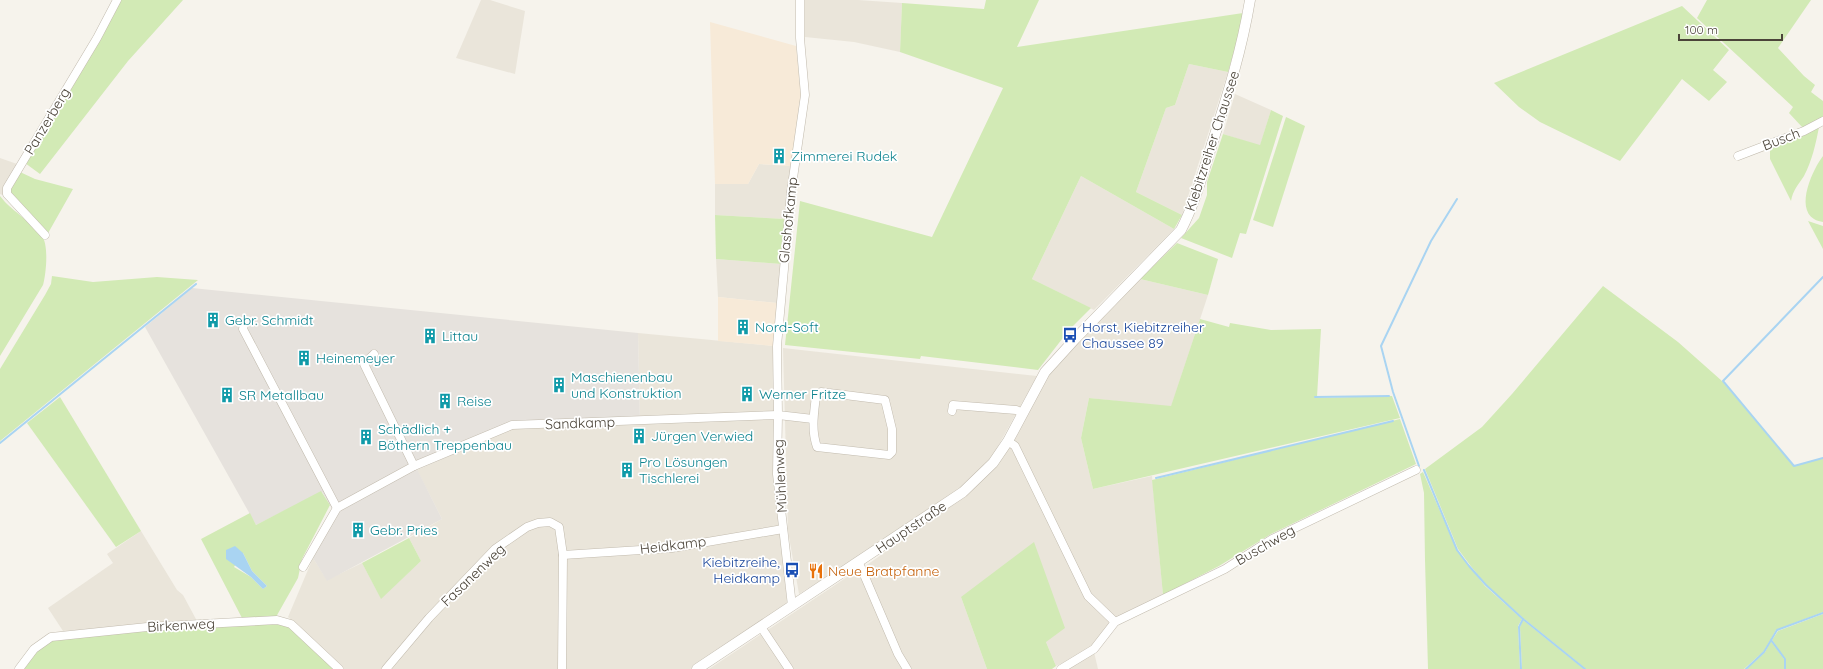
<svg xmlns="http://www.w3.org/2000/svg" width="1823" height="669" viewBox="0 0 1823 669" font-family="Quicksand,sans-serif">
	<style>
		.residential { fill: #eae5da }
		.commercial { fill: #f7ead8 }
		.industrial { fill: #e6e2dd }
		.green { fill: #d2eab5; fill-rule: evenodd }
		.water { fill: #a9d4f2 }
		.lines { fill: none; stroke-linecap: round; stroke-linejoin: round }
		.stream { stroke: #a9d4f2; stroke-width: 2 }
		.minor-casing { stroke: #c2bbae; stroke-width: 9 }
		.tertiary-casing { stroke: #c2bbae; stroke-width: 11 }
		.minor { stroke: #fff; stroke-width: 8 }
		.tertiary { stroke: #fff; stroke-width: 10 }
		.labels { text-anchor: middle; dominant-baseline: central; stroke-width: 3.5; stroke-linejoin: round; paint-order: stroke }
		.street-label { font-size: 14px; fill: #4b4439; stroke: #fff }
		.culture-label { font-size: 14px; fill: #0d838f; stroke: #fff; text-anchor: start }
		.transit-label { font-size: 14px; fill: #164399; stroke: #fff; text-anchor: start }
		.food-label { font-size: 14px; fill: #c56008; stroke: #fff; text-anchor: start }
	</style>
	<rect width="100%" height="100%" fill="#f6f3ec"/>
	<g class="residential">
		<polygon points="481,0 490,0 525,11 515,74 456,58"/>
		<polygon points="805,0 858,0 902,3 900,52 854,42 805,37"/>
		<polygon points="1189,64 1228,72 1182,215 1136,192 1166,108 1175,105"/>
		<polygon points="1235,94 1271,110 1260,146 1223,134"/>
		<polygon points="0,158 17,164 5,196 0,194"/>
		<polygon points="759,164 791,166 785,219 715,215 715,184 748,184"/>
		<polygon points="1081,176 1174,229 1094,310 1032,279"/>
		<polygon points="716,259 781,264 777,303 718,297"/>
		<polygon points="1140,279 1208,295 1171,407 1089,398 1081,438 1093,489 1152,476 1163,595 1117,617 1089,651 1056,666 1046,642 961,597 987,669 910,669 900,652 864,567 966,495 996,466 1016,437 1048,376 1079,340"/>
		<polygon points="638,333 774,346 782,545 787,603 690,669 344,669 288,617 313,558 327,580 362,563 381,598 421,561 409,538 442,519 417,470 514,428 640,422"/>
		<polygon points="783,348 1037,376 992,457 953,495 862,555 799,594 788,531"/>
		<polygon points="141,531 177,590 183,595 197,621 63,631 48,608 113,563 107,554"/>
		<polygon points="859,569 904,669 709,669"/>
		<polygon points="1094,652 1098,669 1065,669"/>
	</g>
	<g class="commercial">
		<polygon points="710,22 796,46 801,94 791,166 759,164 748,184 715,184"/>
		<polygon points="718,297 777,303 774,346 718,341"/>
	</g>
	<polygon class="industrial" points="192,288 638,333 640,422 514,428 417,469 442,519 327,581 313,558 336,515 322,492 256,525 145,327"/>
	<g class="green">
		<polygon points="119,0 183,0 128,61 40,174 25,163"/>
		<polygon points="986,0 1039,0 1017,47 1243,13 1241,28 1228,72 1189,64 1175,105 1166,108 1136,192 1182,215 1174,229 1081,176 1032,279 1091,308 1069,330 1038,370 921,356 920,359 785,345 800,201 932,237 1003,88 900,52 902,3 984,9"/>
		<polygon points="1707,0 1811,0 1778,48 1804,76 1815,85 1811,92 1823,101 1823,119 1803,128 1789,113 1793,107 1697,18"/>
		<polygon points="1682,6 1729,50 1713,70 1727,82 1709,101 1682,79 1620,161 1540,122 1519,107 1494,83"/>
		<polygon points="1271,110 1283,116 1246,234 1240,233 1232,258 1181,238 1199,218 1207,195 1207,182 1223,134 1260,145"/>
		<polygon points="1286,117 1305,126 1273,227 1253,220"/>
		<path d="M 1819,127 C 1816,143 1812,161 1804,176 C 1798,185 1793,190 1791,201 L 1770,159 L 1770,146 Z"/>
		<path d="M 1823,156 L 1823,222 C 1820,221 1817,221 1814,219 C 1795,207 1813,169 1823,156 Z"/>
		<polygon points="20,172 35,179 73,189 47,235 11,193 9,188"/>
		<path d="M 0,196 L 5,202 C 15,212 35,226 42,236 C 49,246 46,274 43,285 L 0,356 Z"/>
		<polygon points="715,215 785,219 781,264 716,259"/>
		<polygon points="1808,221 1823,226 1823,249"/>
		<polygon points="1177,243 1218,259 1208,295 1140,279"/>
		<polygon points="52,276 93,282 157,277 198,280 0,441 0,369 45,295 51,284"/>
		<polygon points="1603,286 1678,342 1722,381 1794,466 1823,458 1823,612 1776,630 1764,651 1744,669 1586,669 1523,618 1486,585 1470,565 1458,549 1425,469 1482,427 1512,394"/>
		<polygon points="1200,319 1229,327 1230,323 1271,330 1321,329 1317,397 1314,398 1392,396 1400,418 1093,489 1081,438 1089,398 1171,406"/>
		<polygon points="60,397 141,531 116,547 27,423"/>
		<polygon points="1400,419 1416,464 1271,534 1219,566 1163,595 1152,480"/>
		<polygon points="1423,472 1457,550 1485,586 1522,619 1518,626 1520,669 1428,669 1425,560 1424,493 1420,474"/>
		<path d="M 321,491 L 330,505 L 302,559 L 298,578 L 276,617 L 242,618 L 201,539 L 250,513 L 256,525 ZM 243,553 L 252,571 L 267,586 L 263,589 L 251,577 L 234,567 Z"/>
		<polygon points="409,538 421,561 381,599 362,563"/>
		<polygon points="1034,542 1065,628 1046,642 1056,666 1052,669 987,669 961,597"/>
		<polygon points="1823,614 1823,669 1785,669 1785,659 1772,640 1778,631"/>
		<polygon points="1523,620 1584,669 1522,669 1520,627"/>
		<polygon points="277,622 290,627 336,669 22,669 36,651 52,639 146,629"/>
		<polygon points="1771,641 1784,659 1784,669 1747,669 1765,652"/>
	</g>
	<polygon class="water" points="235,546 243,553 252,571 267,586 263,589 251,577 226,559 226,550"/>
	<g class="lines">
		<g class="stream">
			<polyline points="1823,277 1723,381 1794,466 1823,458"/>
			<polyline points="1315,397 1389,396"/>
			<polyline points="0,443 196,284"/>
			<polyline points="1419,466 1393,392 1381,346 1431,241 1457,199"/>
			<polyline points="1424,470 1457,550 1469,566 1486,585 1523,619 1585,669"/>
			<polyline points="1156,478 1393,421"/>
			<polyline points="1771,640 1785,659 1785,669"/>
			<polyline points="1521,669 1519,627 1523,619"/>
			<polyline points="1746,669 1764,652 1777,630 1823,613"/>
		</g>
		<g class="minor-casing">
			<g id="minor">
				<polyline points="1738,156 1804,131 1823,121"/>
				<polyline points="45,235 7,194 7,188 97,38 117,0"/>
				<polyline points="245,320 243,329 337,508"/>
				<polyline points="374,354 364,364 414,466"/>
				<path d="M 821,392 L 885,400 L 892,429 L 892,452 L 889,455 L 817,447 C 811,430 814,413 816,396 Z"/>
				<polyline points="952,411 953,405 1016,410 1023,413"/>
				<polyline points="1008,441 1015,446 1088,596 1115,622"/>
				<polyline points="563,555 672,548 783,529"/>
				<polyline points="859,563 898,654 907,669"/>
				<polyline points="303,567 337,508 414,466 512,425 778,415 813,419"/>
				<polyline points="792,606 777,474 778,415 777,346 791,192 805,95 800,38 800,0"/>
				<polyline points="761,627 789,669"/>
				<polyline points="19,669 34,649 51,637 147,627 277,620 291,624 339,669"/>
				<polyline points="386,669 429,618 495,549 527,527 538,523 550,522 559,527 563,555 562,669"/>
				<polyline points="1061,669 1094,649 1115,622 1225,569 1272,539 1416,470"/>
			</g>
		</g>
		<g class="tertiary-casing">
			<path id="tertiary" d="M 697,669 L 963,492 L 993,463 L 1008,441 L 1045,372 L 1075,339 L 1181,230 C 1195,203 1203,173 1212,144 C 1227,97 1242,49 1250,0"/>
		</g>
		<use href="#minor" class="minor"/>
		<use href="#tertiary" class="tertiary"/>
	</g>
	<defs>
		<g id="building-bare" transform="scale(1.2)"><path d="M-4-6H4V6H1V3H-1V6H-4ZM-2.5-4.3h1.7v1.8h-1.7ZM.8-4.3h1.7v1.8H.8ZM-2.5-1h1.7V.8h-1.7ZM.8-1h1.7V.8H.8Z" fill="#0f9aa8" stroke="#fff" stroke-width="2.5" paint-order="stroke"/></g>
		<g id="bus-bare" transform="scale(1.2)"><path d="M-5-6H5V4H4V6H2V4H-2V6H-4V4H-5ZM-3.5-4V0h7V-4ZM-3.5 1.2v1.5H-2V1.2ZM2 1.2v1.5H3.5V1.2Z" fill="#1a4fb4" stroke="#fff" stroke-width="2.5" paint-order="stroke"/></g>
		<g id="restaurant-bare" transform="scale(1.2)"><path d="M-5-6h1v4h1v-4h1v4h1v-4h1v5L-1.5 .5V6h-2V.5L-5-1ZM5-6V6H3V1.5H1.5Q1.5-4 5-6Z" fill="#e8710a" stroke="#fff" stroke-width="2.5" paint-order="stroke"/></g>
	</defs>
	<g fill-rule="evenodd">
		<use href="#building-bare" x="779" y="156"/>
		<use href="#building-bare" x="213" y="320"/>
		<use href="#building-bare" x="743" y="327"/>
		<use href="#bus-bare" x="1070" y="335"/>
		<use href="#building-bare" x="430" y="336"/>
		<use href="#building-bare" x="304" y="358"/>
		<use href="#building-bare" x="559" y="385"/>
		<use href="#building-bare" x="747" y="394"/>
		<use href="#building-bare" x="227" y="395"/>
		<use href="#building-bare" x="445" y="401"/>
		<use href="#building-bare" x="639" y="436"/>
		<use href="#building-bare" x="366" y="437"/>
		<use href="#building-bare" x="627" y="470"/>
		<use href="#building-bare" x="358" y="530"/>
		<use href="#bus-bare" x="792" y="570"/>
		<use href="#restaurant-bare" x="816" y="571"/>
	</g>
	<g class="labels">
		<g class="street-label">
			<text transform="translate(47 121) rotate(-59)">Panzerberg</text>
			<text transform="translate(1781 139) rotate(-21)">Busch</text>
			<text transform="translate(1212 141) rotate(-72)">Kiebitzreiher Chaussee</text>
			<text transform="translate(788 220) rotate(-84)">Glashofkamp</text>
			<text transform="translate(580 423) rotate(-2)">Sandkamp</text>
			<text transform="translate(780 476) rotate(-93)">Mühlenweg</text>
			<text transform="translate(911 527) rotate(-34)">Hauptstraße</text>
			<text transform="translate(673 545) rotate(-7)">Heidkamp</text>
			<text transform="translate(1265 545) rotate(-30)">Buschweg</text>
			<text transform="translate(473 575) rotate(-44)">Fasanenweg</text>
			<text transform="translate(181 625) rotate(-3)">Birkenweg</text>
		</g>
		<g class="culture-label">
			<text x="791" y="156">Zimmerei Rudek</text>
			<text x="225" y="320">Gebr. Schmidt</text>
			<text x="755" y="327">Nord-Soft</text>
			<text x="442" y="336">Littau</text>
			<text x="316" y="358">Heinemeyer</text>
			<text x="571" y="377">Maschienenbau<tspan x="571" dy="16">und Konstruktion</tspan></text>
			<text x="759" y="394">Werner Fritze</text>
			<text x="239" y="395">SR Metallbau</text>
			<text x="457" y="401">Reise</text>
			<text x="378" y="429">Schädlich +<tspan x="378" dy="16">Böthern Treppenbau</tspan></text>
			<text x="651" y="436">Jürgen Verwied</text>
			<text x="639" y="462">Pro Lösungen<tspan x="639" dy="16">Tischlerei</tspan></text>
			<text x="370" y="530">Gebr. Pries</text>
		</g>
		<g class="transit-label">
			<text x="1082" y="327">Horst, Kiebitzreiher<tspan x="1082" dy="16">Chaussee 89</tspan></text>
			<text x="780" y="562" text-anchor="end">Kiebitzreihe,<tspan x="780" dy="16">Heidkamp</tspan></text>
		</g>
		<g class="food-label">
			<text x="828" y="571">Neue Bratpfanne</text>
		</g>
	</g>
	<path d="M1679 34v6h103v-6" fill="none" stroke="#4b4439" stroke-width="2"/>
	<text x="1685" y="34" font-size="12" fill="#4b4439" stroke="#ffffff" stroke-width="3" paint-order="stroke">100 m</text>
</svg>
